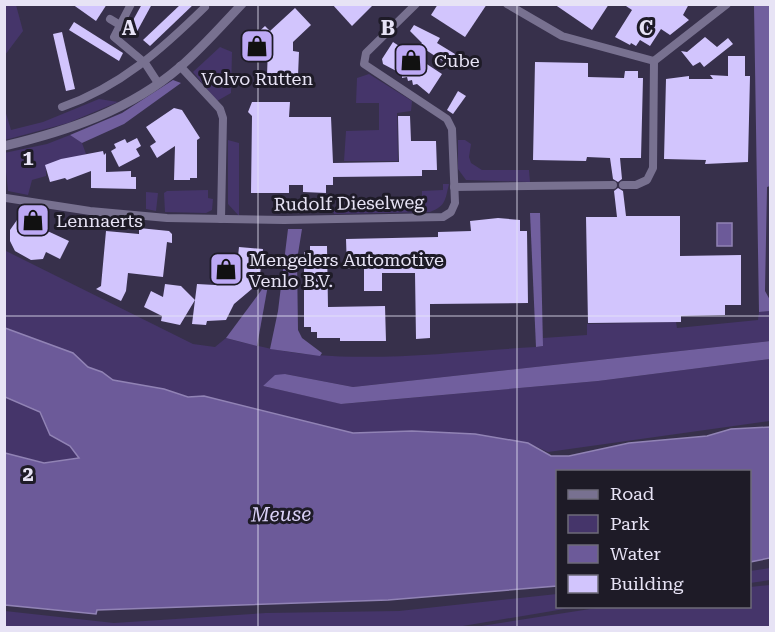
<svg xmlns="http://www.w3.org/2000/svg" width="775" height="632" viewBox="0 0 775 632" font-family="'Roboto Serif',serif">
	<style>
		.green { fill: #45356a }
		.forest { fill: #715f9e }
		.water { fill: #6c5a99; stroke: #9183b5; stroke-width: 1.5 }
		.building { fill: #d2c5fd }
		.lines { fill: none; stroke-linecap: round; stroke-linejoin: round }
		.minor { stroke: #787190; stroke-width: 8 }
		.tertiary { stroke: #787190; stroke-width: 9 }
		.grid { fill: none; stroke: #e7e3f5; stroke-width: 1.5; stroke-opacity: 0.55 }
		.labels { text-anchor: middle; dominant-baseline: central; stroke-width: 6; stroke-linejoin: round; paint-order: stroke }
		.poi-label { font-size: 18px; fill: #e7e3f5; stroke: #1e1b27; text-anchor: start }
		.street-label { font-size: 18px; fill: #e7e3f5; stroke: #1e1b27 }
		.water-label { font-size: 20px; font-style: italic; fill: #d9d0f5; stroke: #1e1b27 }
		.grid-label { font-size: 20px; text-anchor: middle; font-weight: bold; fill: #e7e3f5; stroke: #1e1b27; stroke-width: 6; stroke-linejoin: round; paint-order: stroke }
	</style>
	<rect width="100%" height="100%" fill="#37304b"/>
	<g class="green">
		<polygon points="5,4 16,5 23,31 5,55"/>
		<polygon points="220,47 232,52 231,93 217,101 193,72"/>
		<polygon points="369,74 412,101 411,111 397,113 398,161 344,161 346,131 379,130 379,103 356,103 357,78"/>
		<polygon points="99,99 118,102 68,123 5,140 5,110 11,130 43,122"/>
		<polygon points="70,135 82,143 86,154 46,165 46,176 32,180 28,195 8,191 4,153 47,144"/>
		<polygon points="228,140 239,143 239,216 228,204"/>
		<polygon points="458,140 465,140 471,144 469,157 471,163 482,170 529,170 530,182 466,180 458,169"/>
		<path d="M 443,184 L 449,184 C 445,200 446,206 430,212 L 334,214 L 333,211 L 422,209 L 422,191 L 443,190 Z"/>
		<polygon points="208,190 208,198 213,199 212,210 206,213 165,212 164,193 167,191"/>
		<polygon points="146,192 158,193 156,211 146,209"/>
		<path d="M 4,250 L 193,344 L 215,347 L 226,338 C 256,346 286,353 316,355 C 388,361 463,351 536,347 L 543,346 L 543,338 L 587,335 L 587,324 L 676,322 L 677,328 L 758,320 L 759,312 L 770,311 L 770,341 L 353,387 L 285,374 L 263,386 L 342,404 L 598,381 L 770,359 L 770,421 L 548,452 L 528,443 L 475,434 L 412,431 L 353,433 L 204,396 L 188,397 L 164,389 L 113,380 L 102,372 L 88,367 L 73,353 L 5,328 Z"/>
		<polygon points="4,397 40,412 50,435 70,446 80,458 44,463 5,453"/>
		<polygon points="770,568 770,580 750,583 750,571"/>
		<polygon points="770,585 770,627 475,627 603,607 750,606 750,587"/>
		<polygon points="557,594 558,606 576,607 451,628 5,627 5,611 114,623 266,613 399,611"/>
	</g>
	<g class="forest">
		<polygon points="754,5 770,5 770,186 767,187 765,291 770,300 770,311 759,312"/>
		<polygon points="173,80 181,83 124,124 82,143 70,135 122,113"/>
		<polygon points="530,213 540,213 543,346 536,347"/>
		<polygon points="288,229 302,229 297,260 298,330 302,338 322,353 320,356 270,349 278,311"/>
		<polygon points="268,285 257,346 226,338 263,288"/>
		<polygon points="770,341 770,359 598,381 341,404 263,386 275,375 285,374 353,387"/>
	</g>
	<g class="water">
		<rect x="717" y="223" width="15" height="23"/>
		<polygon points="5,328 73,353 88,367 102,372 113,380 164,389 188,397 204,396 353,433 412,431 475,434 528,443 551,456 569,456 629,443 707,436 731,429 770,427 770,558 750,562 750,472 558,472 557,586 388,600 97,610 96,614 5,605 5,453 44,463 79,458 70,446 50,435 40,412 5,397"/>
	</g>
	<g class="building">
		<polygon points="72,4 107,4 96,21"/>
		<polygon points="142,4 152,4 134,37 126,33"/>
		<polygon points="181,4 194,4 150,46 143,40"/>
		<polygon points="332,4 374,4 352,26"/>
		<polygon points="438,4 487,4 465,37 431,15"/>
		<polygon points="554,4 609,4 592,30"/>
		<polygon points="623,4 689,4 683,15 689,20 670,35 661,29 650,46 640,40 636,46 631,43 630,45 615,37 632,10"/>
		<polygon points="295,8 311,25 293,42 293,51 299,52 298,76 267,75 268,48 262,54 249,41 265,26 270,31"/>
		<polygon points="74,22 123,53 119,61 69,30"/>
		<polygon points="414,25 440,38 437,43 455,54 450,66 420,46 422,43 410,31"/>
		<polygon points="62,32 75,89 66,91 53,34"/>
		<polygon points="705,37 717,47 728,38 733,44 704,67 700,62 693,66 681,51 687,52"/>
		<polygon points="393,42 442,74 429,94 417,84 413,85 412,80 408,81 407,77 402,78 402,74 383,64 382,59"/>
		<polygon points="728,56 745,56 745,76 750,76 748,162 705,164 706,160 664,159 666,79 689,76 689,79 713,79 710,75 728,76"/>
		<polygon points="535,62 588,63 588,77 624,78 625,71 638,71 638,78 643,78 641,158 620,158 622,179 618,182 613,179 610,158 587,157 586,161 533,160"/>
		<polygon points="458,91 466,96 453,114 447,110"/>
		<polygon points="252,102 290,102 289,117 331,117 333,163 399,162 398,116 410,116 411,141 436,141 437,170 422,170 422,176 333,177 333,185 326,185 326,193 303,192 303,185 289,185 289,193 251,193 252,116 248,112"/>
		<polygon points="174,108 182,110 200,138 197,140 197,178 190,178 190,180 174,180 175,146 157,158 150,146 156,142 146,127"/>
		<polygon points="137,138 141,146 136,149 140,156 119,167 111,151 116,148 114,144 125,139 127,143"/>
		<polygon points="103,151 104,155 106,153 106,172 131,171 131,177 136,177 136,189 91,188 91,171 67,180 65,178 50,182 45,165 61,159"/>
		<polygon points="618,188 623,191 626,216 680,216 680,256 741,255 741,305 725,305 725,315 681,316 681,322 588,323 586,217 617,217 614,191"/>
		<polygon points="27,213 45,220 41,228 69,241 60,259 46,252 43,259 31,260 15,251 10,241 10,230 17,220"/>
		<polygon points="498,218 520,220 520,231 527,231 528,303 430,304 430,338 416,339 415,273 382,273 382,291 364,291 364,268 347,269 346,239 438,237 438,232 471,231 470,221"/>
		<polygon points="139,228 169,231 172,234 172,243 167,242 163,277 128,273 126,291 121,301 96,289 101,286 106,231 139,234"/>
		<polygon points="310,246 327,246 328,307 385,306 386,341 340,341 340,338 317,338 317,332 311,332 311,327 304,327 304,252 310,252"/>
		<polygon points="239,247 263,249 259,283 234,304 226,320 207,321 206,325 192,324 197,284 215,285 220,271 227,266 237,266"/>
		<polygon points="165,284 181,286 195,300 180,325 161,321 162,316 144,307 151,291 163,297"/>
	</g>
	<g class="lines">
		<g class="minor">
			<polyline points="131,4 114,37 145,63 158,83"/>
			<polyline points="507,4 562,36 654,61"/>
			<polyline points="110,19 120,25"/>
			<polyline points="654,61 727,4"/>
			<polyline points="180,66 220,109 223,118 221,219"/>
			<path d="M 62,107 C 120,87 162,49 205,7"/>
			<polyline points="623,185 636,185 647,180 653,168 654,61"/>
			<polyline points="454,187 613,185"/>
			<polyline points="6,198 90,211 167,218 284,220 443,217 451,212 455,203 452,129 447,119 364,64 366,53 416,4"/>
		</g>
		<path class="tertiary" d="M 4,146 C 68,131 130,110 180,67 C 202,48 222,25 242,4"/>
	</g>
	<path class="grid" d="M 258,4 L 258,628M 517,4 L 517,628M 4,316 L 770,316"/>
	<defs>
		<g id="shop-square" transform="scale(1.725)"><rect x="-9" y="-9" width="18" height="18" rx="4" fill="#bda9f5" stroke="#1e1b27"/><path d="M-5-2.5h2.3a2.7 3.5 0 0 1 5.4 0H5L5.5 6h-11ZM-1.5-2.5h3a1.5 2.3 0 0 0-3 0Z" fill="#111"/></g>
	</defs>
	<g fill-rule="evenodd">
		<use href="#shop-square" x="257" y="46"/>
		<use href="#shop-square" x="411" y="60"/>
		<use href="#shop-square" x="33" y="220"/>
		<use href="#shop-square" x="226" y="269"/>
	</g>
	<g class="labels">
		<g class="poi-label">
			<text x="434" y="60">Cube</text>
			<text x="257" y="78" text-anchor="middle">Volvo Rutten</text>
			<text x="56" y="220">Lennaerts</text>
			<text x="249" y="259">Mengelers Automotive<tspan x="249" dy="21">Venlo B.V.</tspan></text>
		</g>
		<g class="street-label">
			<text transform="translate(349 203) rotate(-1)">Rudolf Dieselweg</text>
		</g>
		<g class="water-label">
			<text transform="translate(281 514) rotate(-1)">Meuse</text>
		</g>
	</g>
	<g class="grid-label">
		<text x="129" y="35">A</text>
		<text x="388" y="35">B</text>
		<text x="646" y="35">C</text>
		<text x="28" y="165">1</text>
		<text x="28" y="481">2</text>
	</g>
	<rect width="775" height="632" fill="none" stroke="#e7e3f5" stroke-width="12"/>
	<rect x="556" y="470" width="195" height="138" fill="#1e1b27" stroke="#6e6b79" stroke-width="1.5"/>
	<rect x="568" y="490" width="30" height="9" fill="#787190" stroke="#6e6b79" stroke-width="1.5"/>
	<text x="610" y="500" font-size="18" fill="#e7e3f5">Road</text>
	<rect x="568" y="515" width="30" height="18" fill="#45356a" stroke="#6e6b79" stroke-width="1.5"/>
	<text x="610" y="530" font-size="18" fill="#e7e3f5">Park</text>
	<rect x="568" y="545" width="30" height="18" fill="#6c5a99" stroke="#6e6b79" stroke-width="1.5"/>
	<text x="610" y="560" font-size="18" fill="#e7e3f5">Water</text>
	<rect x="568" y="575" width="30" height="18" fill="#d2c5fd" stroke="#6e6b79" stroke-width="1.5"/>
	<text x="610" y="590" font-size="18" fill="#e7e3f5">Building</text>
</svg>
